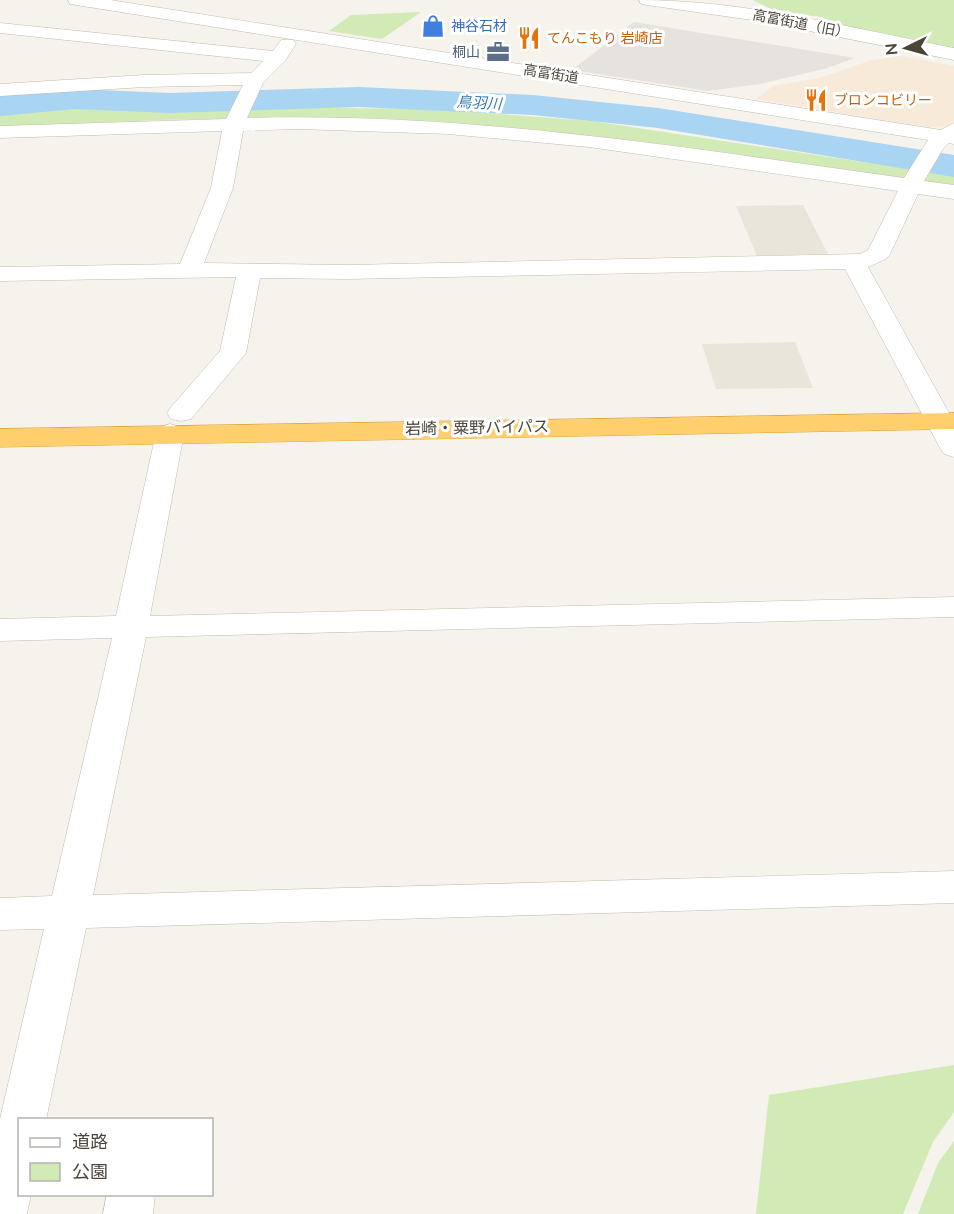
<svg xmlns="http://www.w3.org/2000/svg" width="954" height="1214" viewBox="0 0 954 1214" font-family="'Nunito Sans','Noto Sans JP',sans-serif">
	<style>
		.residential { fill: #eae5da }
		.commercial { fill: #f7ead8 }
		.industrial { fill: #e6e2dd }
		.green { fill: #d2eab5 }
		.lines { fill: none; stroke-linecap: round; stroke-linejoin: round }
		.river { fill: #a9d4f2; fill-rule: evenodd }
		.minor-casing { stroke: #c2bbae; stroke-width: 1 }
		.highway-casing { stroke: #e0a43c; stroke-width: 1 }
		.minor { fill: #fff; fill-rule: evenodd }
		.highway { fill: #ffcf6e; fill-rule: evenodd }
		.labels { text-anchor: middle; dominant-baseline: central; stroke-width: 6; stroke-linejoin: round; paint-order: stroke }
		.far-street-label { font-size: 14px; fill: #4b4439; stroke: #fff }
		.far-shop-label { font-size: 14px; fill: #366cbe; stroke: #fff; text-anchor: start }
		.far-food-label { font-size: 14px; fill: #c56008; stroke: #fff; text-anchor: start }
		.far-service-label { font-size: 14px; fill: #4e5e75; stroke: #fff; text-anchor: end }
		.far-water-label { font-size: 15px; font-style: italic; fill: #2e7ab2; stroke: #fff }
		.street-label { font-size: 16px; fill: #4b4439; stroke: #fff }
	</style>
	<rect width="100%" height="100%" fill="#f6f3ec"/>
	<g class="residential">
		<polygon points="803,205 828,254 757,256 736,206"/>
		<polygon points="795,342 813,388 716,389 702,344"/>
	</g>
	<polygon class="commercial" points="901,56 954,66 954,121 948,126 928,127 756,99 773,86 820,78 872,60"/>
	<polygon class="industrial" points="634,22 855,58 824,69 760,84 708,91 572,70"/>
	<g class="green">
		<polygon points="753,0 954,0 954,49 839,25 817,16 783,15"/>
		<polygon points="421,12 382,39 329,31 351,15"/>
		<polygon points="337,108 432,109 592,121 954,176 954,186 818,166 604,139 262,118 160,120 0,127 0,111 28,109"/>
		<polygon points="954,1065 954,1112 933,1142 903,1214 756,1214 769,1095"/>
		<polygon points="954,1141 954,1214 918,1214 938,1163"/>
	</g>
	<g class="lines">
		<polygon class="river" points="359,87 533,95 658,108 954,155 954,177 658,128 533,115 359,107 170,113 75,109 0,116 0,96 75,89 170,93"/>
		<g class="minor-casing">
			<g id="minor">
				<path d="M 68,0 L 110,0 L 941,130 L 954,123 L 954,144 L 949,143 L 943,149 L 924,181 L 954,185 L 954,199 L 918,194 L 890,254 L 886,259 L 868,267 L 954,422 L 954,457 L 944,454 L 940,448 L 845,269 L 348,279 L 260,278 L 246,353 L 191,419 L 181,421 L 171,419 L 167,413 L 171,407 L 220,351 L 236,277 L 0,281 L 0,267 L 180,264 L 211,188 L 222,131 L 0,138 L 0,126 L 226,119 L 243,85 L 144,87 L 0,96 L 0,84 L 144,75 L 251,73 L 263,61 L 0,33 L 0,23 L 273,51 L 281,40 L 293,40 L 296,44 L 285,61 L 263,83 L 247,118 C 468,112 686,148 904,178 L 928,140 L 76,5 L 70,4 ZM 298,129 L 448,134 L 589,147 L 898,191 L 868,250 L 860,254 L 348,265 L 204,263 L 233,188 L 243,131 Z"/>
				<path d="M 639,0 C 745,0 850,28 954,48 L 954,60 L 759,21 L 647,5 L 641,4 Z"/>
				<polygon points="170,424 180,427 184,433 150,616 954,597 954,617 146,637 93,895 954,871 954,903 86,928 46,1120 20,1120 20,1194 31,1194 27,1214 0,1214 0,1119 44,929 0,930 0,898 52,896 112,638 0,641 0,619 116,616 156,433 160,427"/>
				<polygon points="107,1194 155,1194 153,1214 103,1214"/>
			</g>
		</g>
		<g class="highway-casing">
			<polygon id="highway" points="954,413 954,429 0,447 0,429"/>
		</g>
		<use href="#minor" class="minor"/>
		<use href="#highway" class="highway"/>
	</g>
	<defs>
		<g id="shop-bare" transform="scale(1.8)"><path d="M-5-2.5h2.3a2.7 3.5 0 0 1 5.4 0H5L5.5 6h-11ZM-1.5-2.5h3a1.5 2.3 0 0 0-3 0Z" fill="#3f7fe0" stroke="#fff" stroke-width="2.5" paint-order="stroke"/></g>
		<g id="restaurant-bare" transform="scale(1.8)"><path d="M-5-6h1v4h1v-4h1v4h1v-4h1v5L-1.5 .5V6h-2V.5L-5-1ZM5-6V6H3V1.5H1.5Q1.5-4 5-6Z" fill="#e8710a" stroke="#fff" stroke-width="2.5" paint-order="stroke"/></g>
		<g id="office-bare" transform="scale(1.8)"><path d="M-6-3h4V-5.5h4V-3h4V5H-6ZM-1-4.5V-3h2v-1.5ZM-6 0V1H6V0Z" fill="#5c6f8a" stroke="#fff" stroke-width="2.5" paint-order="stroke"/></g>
	</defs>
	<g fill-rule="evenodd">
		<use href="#shop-bare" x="433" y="26"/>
		<use href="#restaurant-bare" x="529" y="38"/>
		<use href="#office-bare" x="498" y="52"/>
		<use href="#restaurant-bare" x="816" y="100"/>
	</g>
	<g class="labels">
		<g class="far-street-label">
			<text transform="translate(801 24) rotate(11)">高富街道（旧）</text>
			<text transform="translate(551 74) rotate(9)">高富街道</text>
		</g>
		<g class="far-shop-label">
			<text x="451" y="26">神谷石材</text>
		</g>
		<g class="far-food-label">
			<text x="547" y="38">てんこもり 岩崎店</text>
			<text x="834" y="100">ブロンコビリー</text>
		</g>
		<g class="far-service-label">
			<text x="480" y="52">桐山</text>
		</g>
		<g class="far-water-label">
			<text transform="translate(479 103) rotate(3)">鳥羽川</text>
		</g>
		<g class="street-label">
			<text transform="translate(477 428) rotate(-1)">岩崎・粟野バイパス</text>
		</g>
	</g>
	<rect x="18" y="1118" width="195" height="78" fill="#ffffff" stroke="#b7b4b0" stroke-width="1.5"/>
	<rect x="30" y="1138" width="30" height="9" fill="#ffffff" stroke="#b7b4b0" stroke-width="1.5"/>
	<text x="72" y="1148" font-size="18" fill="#4b4439">道路</text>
	<rect x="30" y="1163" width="30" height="18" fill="#d2eab5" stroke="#b7b4b0" stroke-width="1.5"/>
	<text x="72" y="1178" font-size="18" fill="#4b4439">公園</text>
	<g transform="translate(906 48) rotate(265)" stroke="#ffffff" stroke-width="4.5" paint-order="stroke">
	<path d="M0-4.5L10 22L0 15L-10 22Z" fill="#4b4439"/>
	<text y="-9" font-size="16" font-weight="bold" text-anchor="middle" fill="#4b4439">N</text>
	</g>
</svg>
